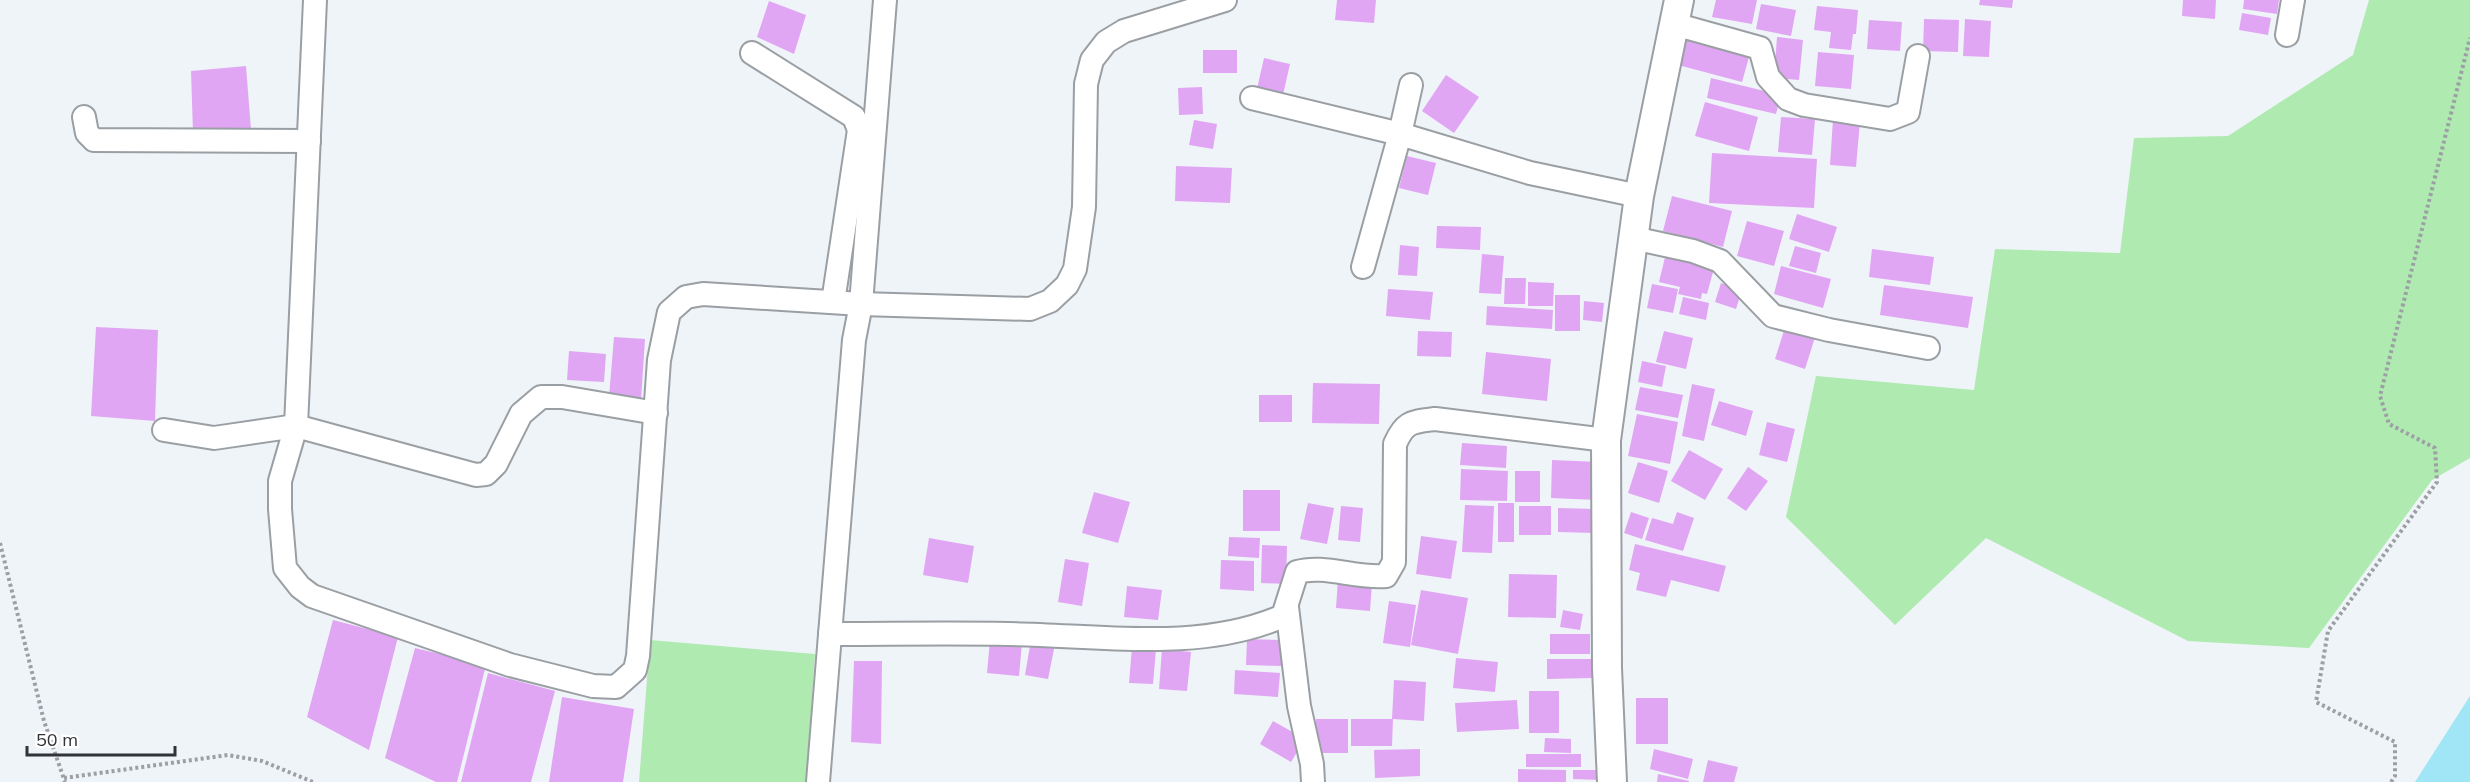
<svg xmlns="http://www.w3.org/2000/svg" width="2470" height="782" viewBox="0 0 2470 782" font-family="Mulish,sans-serif">
	<style>
		.green { fill: #afeab0 }
		.water { fill: #a0e6f6 }
		.building { fill: #e1a6f3 }
		.lines { fill: none; stroke-linecap: round; stroke-linejoin: round }
		.minor-casing { stroke: #9a9fa4; stroke-width: 26 }
		.major-casing { stroke: #9a9fa4; stroke-width: 32 }
		.path { stroke: #9c9fa3; stroke-width: 4; stroke-dasharray: 3 3; stroke-linecap: butt }
		.minor { stroke: #fff; stroke-width: 22 }
		.major { stroke: #fff; stroke-width: 28 }
	</style>
	<rect width="100%" height="100%" fill="#eff4f9"/>
	<g class="green">
		<polygon points="2369,0 2470,0 2470,458 2432,480 2309,648 2188,641 1986,538 1895,625 1786,517 1816,376 1974,390 1995,249 2120,253 2134,138 2228,136 2353,55"/>
		<polygon points="650,640 815,654 806,782 639,782"/>
	</g>
	<polygon class="water" points="2470,696 2470,782 2415,782"/>
	<g class="building">
		<polygon points="1337,0 1376,0 1374,23 1335,20"/>
		<polygon points="1716,0 1757,0 1752,24 1712,17"/>
		<polygon points="1980,0 2013,0 2012,8 1979,5"/>
		<polygon points="2183,0 2216,0 2215,19 2182,16"/>
		<polygon points="2244,0 2279,0 2277,14 2243,9"/>
		<polygon points="769,1 806,15 794,54 757,37"/>
		<polygon points="1761,4 1796,10 1791,36 1756,29"/>
		<polygon points="1817,6 1858,10 1856,34 1853,34 1851,50 1829,48 1831,32 1814,30"/>
		<polygon points="2242,13 2271,18 2268,35 2239,30"/>
		<polygon points="1924,19 1959,20 1958,52 1923,51"/>
		<polygon points="1965,19 1991,21 1989,57 1963,56"/>
		<polygon points="1869,20 1902,22 1900,51 1867,49"/>
		<polygon points="1686,33 1751,50 1742,82 1678,65"/>
		<polygon points="1777,37 1803,40 1799,80 1774,78"/>
		<rect x="1203" y="50" width="34" height="23"/>
		<polygon points="1818,52 1854,55 1851,89 1815,86"/>
		<polygon points="1264,58 1290,64 1282,99 1256,93"/>
		<polygon points="246,66 251,130 193,133 191,71"/>
		<polygon points="1446,75 1479,97 1454,133 1422,111"/>
		<polygon points="1711,78 1781,95 1776,114 1707,98"/>
		<polygon points="1202,87 1203,114 1179,115 1178,88"/>
		<polygon points="1705,102 1758,117 1749,151 1695,136"/>
		<polygon points="1781,117 1815,119 1812,155 1778,152"/>
		<polygon points="1833,119 1860,121 1856,167 1830,165"/>
		<polygon points="1194,120 1217,124 1213,149 1189,145"/>
		<polygon points="1712,153 1817,159 1814,208 1709,203"/>
		<polygon points="1407,156 1436,163 1428,195 1399,188"/>
		<polygon points="1176,166 1232,168 1230,203 1175,201"/>
		<polygon points="1672,196 1732,211 1723,247 1663,231"/>
		<polygon points="1797,214 1837,227 1829,252 1789,239"/>
		<polygon points="1747,221 1784,231 1774,266 1737,256"/>
		<polygon points="1437,226 1481,227 1480,250 1436,248"/>
		<polygon points="1400,245 1419,247 1417,276 1398,275"/>
		<polygon points="1795,246 1821,253 1816,273 1789,266"/>
		<polygon points="1667,249 1716,261 1707,294 1702,293 1701,299 1678,294 1680,287 1659,282"/>
		<polygon points="1872,249 1934,257 1930,285 1869,277"/>
		<polygon points="1482,254 1504,256 1501,294 1479,293"/>
		<polygon points="1781,266 1831,279 1823,308 1774,294"/>
		<polygon points="1505,278 1526,278 1525,304 1504,304"/>
		<polygon points="1528,282 1554,283 1553,306 1528,306"/>
		<polygon points="1721,283 1742,290 1736,309 1715,302"/>
		<polygon points="1652,284 1678,289 1673,313 1647,308"/>
		<polygon points="1884,285 1973,297 1968,328 1880,315"/>
		<polygon points="1388,289 1433,292 1430,320 1386,316"/>
		<rect x="1555" y="295" width="25" height="36"/>
		<polygon points="1683,297 1709,303 1706,320 1679,314"/>
		<polygon points="1584,301 1604,303 1602,322 1583,320"/>
		<polygon points="1487,306 1553,310 1552,329 1486,325"/>
		<polygon points="1787,321 1817,331 1805,369 1775,359"/>
		<polygon points="96,327 158,330 155,421 91,416"/>
		<polygon points="1418,331 1452,332 1451,357 1417,356"/>
		<polygon points="1664,331 1693,338 1686,369 1656,362"/>
		<polygon points="614,337 645,339 641,400 609,397"/>
		<polygon points="569,351 606,354 604,382 567,380"/>
		<polygon points="1486,352 1551,359 1547,401 1482,394"/>
		<polygon points="1642,361 1666,366 1662,387 1638,382"/>
		<polygon points="1313,383 1380,384 1379,424 1312,423"/>
		<polygon points="1692,384 1715,389 1704,441 1682,436"/>
		<polygon points="1640,387 1683,395 1678,418 1635,410"/>
		<rect x="1259" y="395" width="33" height="27"/>
		<polygon points="1719,401 1753,411 1746,436 1711,425"/>
		<polygon points="1637,414 1678,422 1670,464 1628,456"/>
		<polygon points="1767,422 1795,429 1787,462 1759,455"/>
		<polygon points="1462,443 1507,446 1506,468 1460,465"/>
		<polygon points="1689,450 1723,469 1705,500 1671,481"/>
		<polygon points="1552,460 1599,462 1597,500 1551,498"/>
		<polygon points="1638,462 1668,471 1659,503 1628,493"/>
		<polygon points="1748,467 1768,481 1746,511 1727,498"/>
		<polygon points="1461,469 1508,471 1507,501 1460,500"/>
		<rect x="1515" y="471" width="25" height="31"/>
		<rect x="1243" y="490" width="37" height="41"/>
		<polygon points="1094,492 1130,502 1118,543 1082,533"/>
		<polygon points="1308,503 1334,508 1327,544 1300,539"/>
		<rect x="1498" y="503" width="16" height="39"/>
		<polygon points="1465,505 1494,506 1492,553 1462,552"/>
		<polygon points="1341,506 1363,508 1360,542 1338,540"/>
		<rect x="1519" y="506" width="32" height="29"/>
		<polygon points="1558,508 1596,509 1595,533 1558,532"/>
		<polygon points="1631,512 1649,518 1642,539 1624,533"/>
		<polygon points="1677,512 1694,518 1683,551 1645,540 1652,518 1673,524"/>
		<polygon points="1421,536 1457,541 1451,579 1416,574"/>
		<polygon points="1229,537 1260,538 1259,558 1228,556"/>
		<polygon points="929,538 974,546 968,583 923,575"/>
		<polygon points="1635,544 1726,566 1719,592 1671,580 1666,597 1636,590 1640,573 1629,570"/>
		<polygon points="1262,545 1287,546 1286,584 1261,583"/>
		<polygon points="1065,559 1089,563 1082,606 1058,602"/>
		<polygon points="1221,560 1254,561 1254,591 1220,589"/>
		<polygon points="1509,574 1557,575 1556,618 1508,617"/>
		<polygon points="1338,579 1372,583 1370,611 1336,608"/>
		<polygon points="1127,586 1162,590 1158,620 1124,617"/>
		<polygon points="1421,590 1468,598 1458,654 1411,645"/>
		<polygon points="1389,601 1416,605 1410,647 1383,643"/>
		<polygon points="1563,610 1583,614 1580,630 1560,627"/>
		<polygon points="333,620 398,637 369,750 307,717"/>
		<rect x="1550" y="634" width="40" height="20"/>
		<polygon points="1247,639 1282,640 1281,666 1246,665"/>
		<polygon points="990,640 1022,643 1019,676 987,673"/>
		<polygon points="1031,640 1055,644 1048,679 1025,675"/>
		<polygon points="1132,647 1156,649 1153,684 1129,683"/>
		<polygon points="415,648 486,665 457,782 436,782 385,758"/>
		<polygon points="1162,649 1191,652 1187,691 1159,689"/>
		<polygon points="1456,658 1498,662 1495,692 1453,688"/>
		<polygon points="1547,659 1592,659 1592,678 1547,679"/>
		<polygon points="854,661 882,661 881,744 851,742"/>
		<polygon points="1235,670 1280,673 1278,697 1234,694"/>
		<polygon points="488,673 555,691 531,782 461,782"/>
		<polygon points="1394,680 1426,682 1424,721 1393,719 1392,746 1351,746 1351,719 1392,719"/>
		<rect x="1529" y="691" width="30" height="42"/>
		<polygon points="562,697 634,709 623,782 549,782"/>
		<rect x="1636" y="698" width="32" height="46"/>
		<polygon points="1517,700 1519,729 1457,732 1455,703"/>
		<rect x="1316" y="719" width="32" height="34"/>
		<polygon points="1273,721 1305,739 1291,762 1260,744"/>
		<polygon points="1545,738 1571,739 1571,753 1544,752"/>
		<polygon points="1420,749 1420,776 1375,778 1374,750"/>
		<polygon points="1654,749 1693,759 1688,779 1650,769"/>
		<rect x="1526" y="754" width="55" height="13"/>
		<polygon points="1708,760 1738,767 1734,782 1703,782"/>
		<polygon points="1518,769 1566,770 1566,782 1518,782"/>
		<polygon points="1573,770 1600,770 1600,780 1573,779"/>
		<polygon points="1658,774 1689,781 1689,782 1657,782"/>
	</g>
	<g class="lines">
		<g class="minor-casing">
			<g id="minor">
				<polyline points="315,0 296,426 476,475 486,474 496,464 521,414 541,397 562,397 656,413"/>
				<polyline points="1674,24 1760,48 1768,77 1788,99 1804,105 1890,119 1908,112 1918,56"/>
				<polyline points="2287,35 2293,0"/>
				<polyline points="752,53 854,117 859,130 833,302"/>
				<polyline points="1252,98 1400,134 1530,173 1639,196"/>
				<polyline points="84,117 87,133 94,140 309,141"/>
				<polyline points="1633,238 1693,251 1720,261 1773,316 1829,330 1928,348"/>
				<polyline points="1363,267 1400,134 1411,85"/>
				<polyline points="164,430 214,438 296,426 280,481 280,509 285,568 300,587 312,596 510,665 593,686 616,687 635,670 638,656 659,360 669,312 686,297 703,294 861,304 1030,309 1050,301 1067,285 1075,269 1084,207 1086,84 1092,60 1106,42 1124,31 1225,0"/>
				<polyline points="1287,607 1299,706 1312,764 1313,782"/>
				<path d="M 830,634 C 889,634 949,633 1008,634 C 1097,635 1199,653 1283,616 L 1297,572 C 1324,564 1356,579 1386,576 L 1394,562 L 1395,444 C 1405,421 1412,422 1435,419 L 1606,440"/>
				<polyline points="818,782 854,340 861,304 885,0"/>
			</g>
		</g>
		<g class="major-casing">
			<polyline id="major" points="1612,782 1607,668 1606,440 1639,196 1679,0"/>
		</g>
		<g class="path">
			<polyline points="0,543 44,721 65,782"/>
			<polyline points="64,778 228,755 262,761 313,782"/>
			<polyline points="2391,782 2395,776 2395,742 2316,702 2328,631 2437,482 2435,448 2389,424 2380,396 2470,38"/>
		</g>
		<use href="#minor" class="minor"/>
		<use href="#major" class="major"/>
	</g>
	<path d="M27 746v9h148v-9" fill="none" stroke="#313335" stroke-width="3"/>
	<text x="36" y="746" font-size="18" fill="#313335" stroke="#ffffff" stroke-width="4.5" paint-order="stroke">50 m</text>
</svg>
